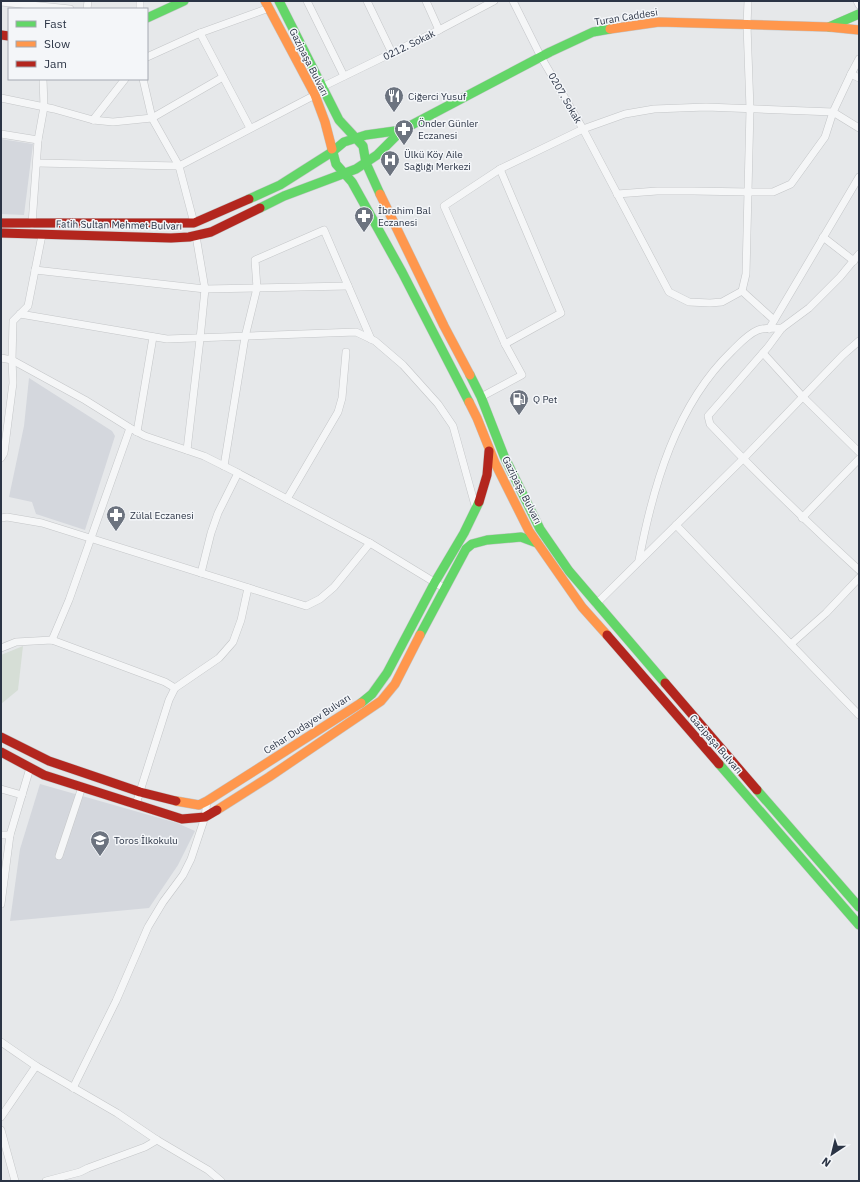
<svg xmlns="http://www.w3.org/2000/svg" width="860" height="1182" viewBox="0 0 860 1182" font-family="'IBM Plex Sans',sans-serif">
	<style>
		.built { fill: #d4d7dd }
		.green { fill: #d6ded6 }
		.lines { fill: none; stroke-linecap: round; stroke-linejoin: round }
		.street-casing { stroke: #c4c6c8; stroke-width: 8 }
		.fast-casing { stroke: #c4c6c8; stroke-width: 10 }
		.slow-casing { stroke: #c4c6c8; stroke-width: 10 }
		.jam-casing { stroke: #c4c6c8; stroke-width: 10 }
		.street { stroke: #f5f6f7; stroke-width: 7 }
		.fast { stroke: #63d668; stroke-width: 9 }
		.slow { stroke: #ff974d; stroke-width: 9 }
		.jam { stroke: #b3261e; stroke-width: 9 }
		.labels { text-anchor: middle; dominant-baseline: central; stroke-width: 3; stroke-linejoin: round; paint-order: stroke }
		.street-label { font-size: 10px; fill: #2b3445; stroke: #f4f6f9 }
		.poi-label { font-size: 10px; fill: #2b3445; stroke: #f4f6f9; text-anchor: start }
	</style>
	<rect width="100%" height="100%" fill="#e6e8ea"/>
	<g class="built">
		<polygon points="1,139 33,144 24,215 1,214"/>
		<polygon points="29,378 112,431 115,436 85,530 36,514 32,502 9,497 24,426"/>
		<polygon points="40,784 177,823 195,831 178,865 149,908 10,921 20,849"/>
	</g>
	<polygon class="green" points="23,646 18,690 1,704 1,655"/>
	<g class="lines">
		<g class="street-casing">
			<g id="street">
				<polyline points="140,1 140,9"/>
				<polyline points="307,1 344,76"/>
				<polyline points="367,1 392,53"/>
				<polyline points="426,1 439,30"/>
				<polyline points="513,1 541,57 583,129 669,292 689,302 710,303 722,302 742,291 746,274 750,109 747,25 748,1"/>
				<polyline points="857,1 859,5"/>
				<polyline points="1,2 70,9"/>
				<polyline points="87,9 88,1"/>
				<polyline points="200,33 250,128"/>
				<polyline points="147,57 200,33 269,8"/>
				<polyline points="859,59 851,74 859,78"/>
				<polyline points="143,79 152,118 179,166 194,223"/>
				<polyline points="322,87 439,30 494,1"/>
				<polyline points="1,98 54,109 93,120 113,122 152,118 223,77"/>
				<polyline points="93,120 125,79"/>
				<polyline points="1,134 38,140"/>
				<polyline points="37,163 179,166 315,95"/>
				<polyline points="500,169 561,313 505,344"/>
				<polyline points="617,194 657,191 693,191 749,192 773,192 791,184 825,137 833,112 851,74"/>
				<polyline points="32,224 38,140 44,107 43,79"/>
				<polyline points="823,237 854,261"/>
				<path d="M 859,254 L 840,277 L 809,308 L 782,328 L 768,347 L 708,416 L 710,424 C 758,475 808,523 859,570"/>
				<polyline points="35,270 205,289 348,286"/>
				<polyline points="742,291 774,320"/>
				<polyline points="20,314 167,339 356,332 375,341 403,365 438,404 453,426 476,509"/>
				<polyline points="769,329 859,177"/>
				<polyline points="763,353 803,397 859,452"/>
				<polyline points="1,358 12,360 85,400 130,428 145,436 204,456 236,472 370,543 444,588"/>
				<polyline points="481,397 522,375 505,344 444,206 500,169 583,129 625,114 654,109 706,107 833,112 859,128"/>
				<polyline points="137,432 153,337"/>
				<polyline points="187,450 200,339 205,289 196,236"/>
				<polyline points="1,458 4,453 13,383 12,360 13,321 28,306 42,235"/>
				<polyline points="224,466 245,337 257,288 255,260 324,230 371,339"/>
				<polyline points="287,499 338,412 342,398 346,352"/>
				<polyline points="1,518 7,517 42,523 306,606 320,599 334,587 370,543"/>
				<polyline points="802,518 859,459"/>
				<polyline points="676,525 859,715"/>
				<path d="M 639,560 C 653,486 676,405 732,351 C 740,343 748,334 758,330 C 765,327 775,329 782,328"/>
				<polyline points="201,573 211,533 218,513 238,473"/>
				<polyline points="596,604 743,459 843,355 859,341"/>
				<polyline points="52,640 69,600 130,428"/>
				<polyline points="791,644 826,613 859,578"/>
				<polyline points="1,648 16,642 52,640 165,682 175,688"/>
				<polyline points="1,789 22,795"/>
				<polyline points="136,804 169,700 175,688 219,658 233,642 241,620 248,588"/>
				<polyline points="1,835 10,835"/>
				<polyline points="59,856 82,787"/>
				<polyline points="1,904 10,835 30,768"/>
				<polyline points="1,1042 36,1066 117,1113 157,1140 208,1170 221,1181"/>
				<polyline points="73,1088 116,1001 148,927 163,902 183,875 191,859 205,817 207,801"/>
				<polyline points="1,1117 36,1066"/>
				<polyline points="1,1130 15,1181"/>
				<polyline points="46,1181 80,1172 88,1168 145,1147 157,1140"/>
			</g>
		</g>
		<g class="fast-casing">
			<g id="fast">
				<polyline points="279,1 339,120 363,146 366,163 380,194"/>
				<polyline points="147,18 184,1"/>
				<polyline points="829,27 859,14"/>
				<polyline points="332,149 336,164 352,182 402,272 469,402"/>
				<polyline points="249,199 280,185 332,152 344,142 366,135 402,130"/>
				<polyline points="260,208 284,196 356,169 377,155 402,130 550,52 593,32 610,29"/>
				<polyline points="470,375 481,397 504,456 540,529 569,571 665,683"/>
				<polyline points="420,635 466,549 472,544 487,540 521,537 537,543"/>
				<polyline points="361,703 372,694 387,673 435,582 464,533 479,502"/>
				<polyline points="719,764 859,925"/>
				<polyline points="757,790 859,907"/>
			</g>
		</g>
		<g class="slow-casing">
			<g id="slow">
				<polyline points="265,1 315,95 325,122 332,149"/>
				<polyline points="610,29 659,22 829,27 859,30"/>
				<polyline points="380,194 444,326 470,375"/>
				<polyline points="469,402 477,418 495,463 529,531 582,607 607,635"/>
				<polyline points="176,801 199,805 207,801 361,703"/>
				<polyline points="217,810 269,777 381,701 395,684 420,635"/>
			</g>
		</g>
		<g class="jam-casing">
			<g id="jam">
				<polyline points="1,35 9,36"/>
				<polyline points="1,223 194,223 249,199"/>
				<polyline points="1,233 171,238 189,237 211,232 260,208"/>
				<polyline points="479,502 487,475 489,451"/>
				<polyline points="607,635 719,764"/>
				<polyline points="665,683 757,790"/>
				<polyline points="1,737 49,761 140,792 176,801"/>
				<polyline points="1,752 44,775 182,819 205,817 217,810"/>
			</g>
		</g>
		<use href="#street" class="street"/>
		<use href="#fast" class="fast"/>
		<use href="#slow" class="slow"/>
		<use href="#jam" class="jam"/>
	</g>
	<defs>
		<g id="restaurant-pin" transform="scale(1)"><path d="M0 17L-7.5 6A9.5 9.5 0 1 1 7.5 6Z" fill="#6c737f" stroke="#f4f6f9"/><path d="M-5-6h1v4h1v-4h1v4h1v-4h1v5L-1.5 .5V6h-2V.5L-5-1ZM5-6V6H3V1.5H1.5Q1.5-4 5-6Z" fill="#fff"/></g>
		<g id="pharmacy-pin" transform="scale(1)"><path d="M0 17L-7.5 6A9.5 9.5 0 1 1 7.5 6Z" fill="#6c737f" stroke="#f4f6f9"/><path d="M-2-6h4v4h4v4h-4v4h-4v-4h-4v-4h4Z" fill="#fff"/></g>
		<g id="hospital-pin" transform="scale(1)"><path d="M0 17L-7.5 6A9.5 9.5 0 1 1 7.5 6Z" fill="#6c737f" stroke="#f4f6f9"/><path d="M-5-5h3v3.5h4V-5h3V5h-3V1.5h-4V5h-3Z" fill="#fff"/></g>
		<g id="fuel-pin" transform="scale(1)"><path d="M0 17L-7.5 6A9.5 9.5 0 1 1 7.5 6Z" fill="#6c737f" stroke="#f4f6f9"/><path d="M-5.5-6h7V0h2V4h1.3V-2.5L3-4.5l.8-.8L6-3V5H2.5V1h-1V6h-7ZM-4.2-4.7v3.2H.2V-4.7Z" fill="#fff"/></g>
		<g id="school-pin" transform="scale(1)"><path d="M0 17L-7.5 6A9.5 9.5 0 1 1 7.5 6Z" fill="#6c737f" stroke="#f4f6f9"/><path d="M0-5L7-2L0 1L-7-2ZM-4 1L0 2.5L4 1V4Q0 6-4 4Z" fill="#fff"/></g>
	</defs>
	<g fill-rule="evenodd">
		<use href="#restaurant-pin" x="394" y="96"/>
		<use href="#pharmacy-pin" x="404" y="129"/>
		<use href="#hospital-pin" x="390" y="160"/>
		<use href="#pharmacy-pin" x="364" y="216"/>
		<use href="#fuel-pin" x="519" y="399"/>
		<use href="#pharmacy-pin" x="116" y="515"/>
		<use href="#school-pin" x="100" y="840"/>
	</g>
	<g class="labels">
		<g class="street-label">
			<text transform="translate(626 17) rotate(-9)">Turan Caddesi</text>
			<text transform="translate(409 45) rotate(-26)">0212. Sokak</text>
			<text transform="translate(309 62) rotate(63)">Gazipaşa Bulvarı</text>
			<text transform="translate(565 98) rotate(60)">0207. Sokak</text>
			<text transform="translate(119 225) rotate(1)">Fatih Sultan Mehmet Bulvarı</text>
			<text transform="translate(522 490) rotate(63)">Gazipaşa Bulvarı</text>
			<text transform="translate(307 724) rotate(-33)">Cehar Dudayev Bulvarı</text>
			<text transform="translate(716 744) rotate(49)">Gazipaşa Bulvarı</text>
		</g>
		<g class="poi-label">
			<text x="408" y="96">Ciğerci Yusuf</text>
			<text x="418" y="123">Önder Günler<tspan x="418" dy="12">Eczanesi</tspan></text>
			<text x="404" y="154">Ülkü Köy Aile<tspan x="404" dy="12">Sağlığı Merkezi</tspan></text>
			<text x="378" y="210">İbrahim Bal<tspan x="378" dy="12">Eczanesi</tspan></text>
			<text x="533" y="399">Q Pet</text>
			<text x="130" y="515">Zülal Eczanesi</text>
			<text x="114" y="840">Toros İlkokulu</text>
		</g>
	</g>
	<rect width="860" height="1182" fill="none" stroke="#2b3445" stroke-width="4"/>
	<rect x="8" y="8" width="140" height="72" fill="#f4f6f9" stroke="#a4a8b1"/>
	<rect x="16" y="21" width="20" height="6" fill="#63d668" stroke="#a4a8b1"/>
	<text x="44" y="28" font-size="12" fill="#2b3445">Fast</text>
	<rect x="16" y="41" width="20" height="6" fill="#ff974d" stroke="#a4a8b1"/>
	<text x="44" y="48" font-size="12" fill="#2b3445">Slow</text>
	<rect x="16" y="61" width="20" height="6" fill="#b3261e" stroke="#a4a8b1"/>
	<text x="44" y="68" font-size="12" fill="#2b3445">Jam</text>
	<g transform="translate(832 1154) rotate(215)" stroke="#f4f6f9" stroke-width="3" paint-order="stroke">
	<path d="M0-3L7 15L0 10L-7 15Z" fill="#2b3445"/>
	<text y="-6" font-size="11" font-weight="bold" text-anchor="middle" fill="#2b3445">N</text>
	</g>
</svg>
